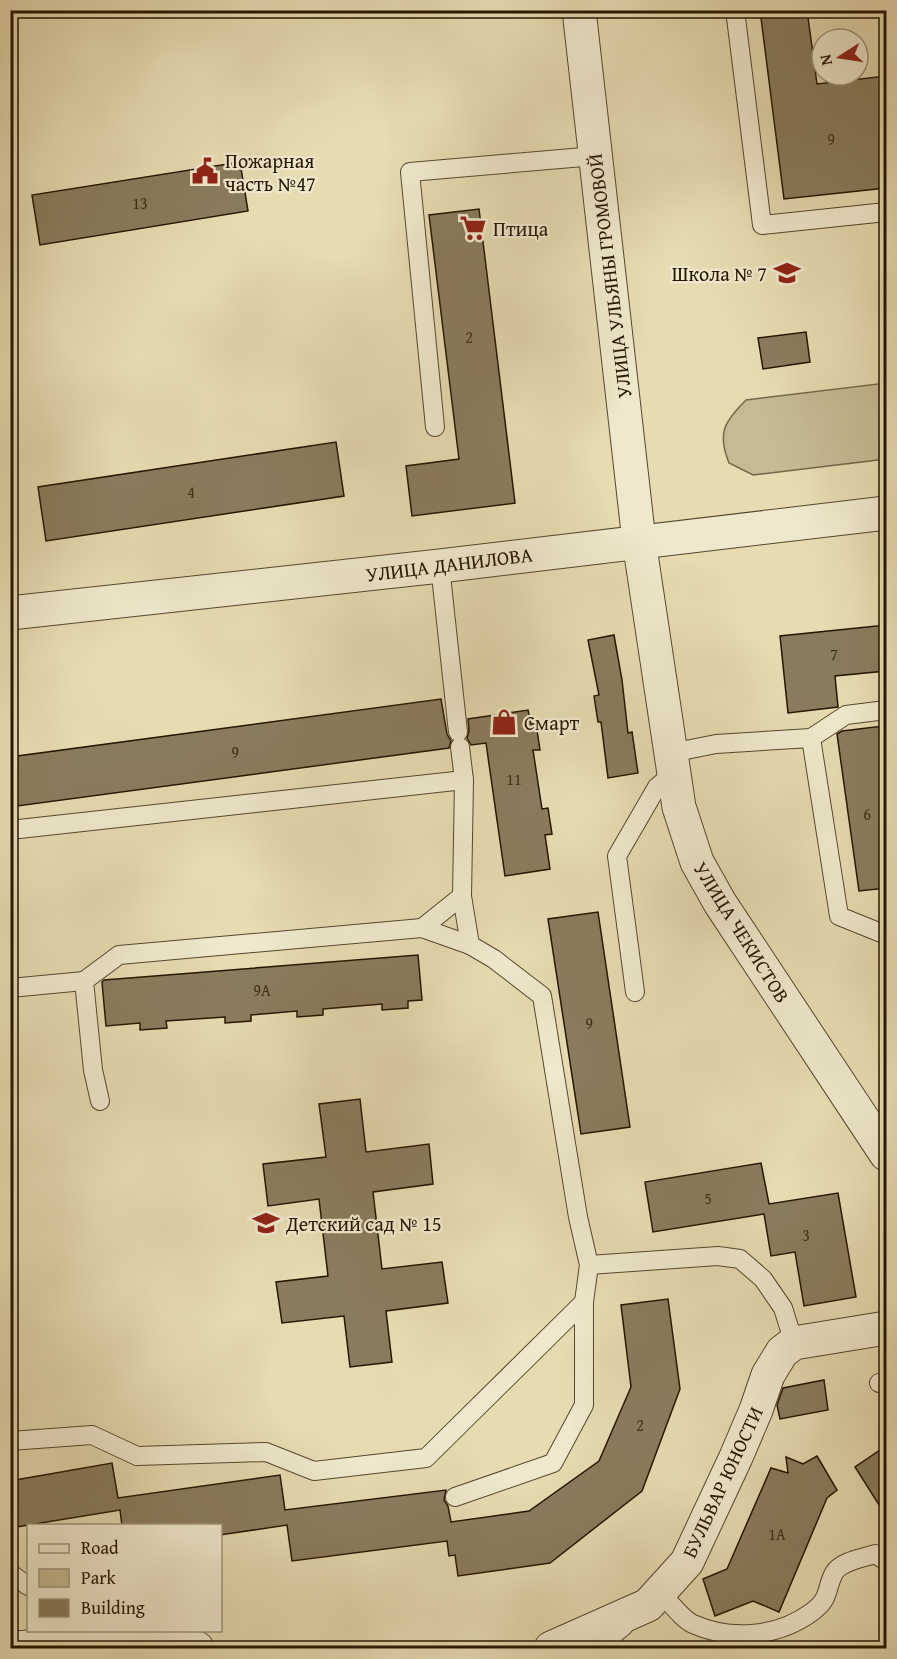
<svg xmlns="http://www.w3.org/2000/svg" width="897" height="1659" viewBox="0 0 897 1659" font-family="'Gentium Book Plus',serif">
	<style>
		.green { fill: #c5ba93; stroke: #75684a; stroke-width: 1.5 }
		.building { fill: #897c5d; stroke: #251601; stroke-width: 1.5 }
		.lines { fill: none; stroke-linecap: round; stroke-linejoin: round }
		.service-casing { stroke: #55472d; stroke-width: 20 }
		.minor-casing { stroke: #55472d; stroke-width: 35 }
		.tertiary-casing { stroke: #55472d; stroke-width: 35 }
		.service { stroke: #efe8cc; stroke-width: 18 }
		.minor { stroke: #efe8cc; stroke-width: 33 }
		.tertiary { stroke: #efe8cc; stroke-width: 33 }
		.labels { text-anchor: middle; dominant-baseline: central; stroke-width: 4.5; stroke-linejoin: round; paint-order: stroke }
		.number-label { font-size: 16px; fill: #3e3018 }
		.poi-label { font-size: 20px; fill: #251601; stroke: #efe8cc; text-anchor: start }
		.street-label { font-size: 20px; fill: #251601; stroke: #efe8cc }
	</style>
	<rect width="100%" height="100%" fill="#e6dbb1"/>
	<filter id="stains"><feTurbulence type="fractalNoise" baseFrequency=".00333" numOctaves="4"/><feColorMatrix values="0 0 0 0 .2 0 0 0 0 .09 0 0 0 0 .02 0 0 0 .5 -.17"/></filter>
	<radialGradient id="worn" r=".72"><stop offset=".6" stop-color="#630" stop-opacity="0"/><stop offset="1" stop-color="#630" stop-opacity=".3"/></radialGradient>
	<path class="green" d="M 886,383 L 886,459 L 753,475 L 729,463 C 717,433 724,422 746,400 Z"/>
	<g class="building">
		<polygon points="760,10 807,10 817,84 886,76 886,188 784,199"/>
		<polygon points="240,162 248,211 40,245 32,195"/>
		<polygon points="479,209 515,503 412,516 406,466 459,459 429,215"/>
		<polygon points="806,332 810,362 763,369 758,338"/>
		<polygon points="336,442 344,496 46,541 38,487"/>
		<polygon points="886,625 886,671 835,676 838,707 788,713 780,636"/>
		<polygon points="614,635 622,680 628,733 632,732 638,773 608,778 601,722 598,722 594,696 599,695 588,640"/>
		<polygon points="441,699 447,734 451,741 449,748 10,807 10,757"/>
		<polygon points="528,710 531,724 536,724 540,750 533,750 542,809 548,808 552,834 545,835 550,869 505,876 486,743 471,745 467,738 469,731 468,719"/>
		<polygon points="883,726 881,741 886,740 886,888 859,891 837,734 842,731"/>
		<polygon points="598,912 630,1127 581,1134 548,919"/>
		<polygon points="418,955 422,1000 408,1001 408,1008 382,1010 382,1004 323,1009 323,1015 297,1017 297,1011 251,1015 251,1021 225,1023 225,1017 166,1021 167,1028 140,1030 140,1023 106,1026 102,982 104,980"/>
		<polygon points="360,1099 366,1152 429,1144 433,1184 373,1192 382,1269 442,1262 448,1303 386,1311 392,1362 350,1367 344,1316 282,1323 276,1282 328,1276 319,1199 268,1206 263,1164 326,1157 319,1104"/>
		<polygon points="761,1163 769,1204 838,1193 856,1297 804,1306 795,1252 771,1256 764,1214 653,1232 645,1182"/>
		<polygon points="668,1299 680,1389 642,1491 550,1563 458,1576 455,1555 449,1556 447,1541 292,1561 287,1525 220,1535 220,1526 122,1526 120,1510 10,1528 10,1481 112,1463 118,1498 280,1475 285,1510 446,1490 444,1500 448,1506 451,1522 529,1511 599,1461 631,1387 621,1305"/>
		<polygon points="824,1380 828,1410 780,1419 777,1405 783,1388"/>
		<polygon points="886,1446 886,1516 855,1467"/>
		<polygon points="817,1456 837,1490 827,1498 779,1612 753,1601 715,1616 703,1579 727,1569 771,1468 788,1473 786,1457 803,1464"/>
	</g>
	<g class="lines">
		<g class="service-casing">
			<g id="service">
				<polyline points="735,10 762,225 886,212"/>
				<polyline points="435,427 410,172 595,156"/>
				<polyline points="440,566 458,732"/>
				<polyline points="811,738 846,715 886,710"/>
				<polyline points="671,753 716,744 811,738 839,916 886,935"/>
				<polyline points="10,830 464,780"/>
				<polyline points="422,928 462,896"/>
				<polyline points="10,988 84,981"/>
				<polyline points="635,992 617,856 657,787 674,773"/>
				<polyline points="100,1101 93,1070 84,981 119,955 422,928 470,945"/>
				<polyline points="589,1265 718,1256 740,1259 763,1279 783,1308 794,1343"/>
				<polyline points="879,1383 886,1381"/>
				<polyline points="10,1441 92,1435 137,1456 266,1452 314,1471 426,1458 584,1302"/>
				<polyline points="455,1497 553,1463 584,1405 584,1302 589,1265 578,1217 542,996 494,959 470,945 462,896 464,780 460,747"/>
				<polyline points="10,1573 28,1586"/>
				<path d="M 660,1592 C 668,1600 683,1620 693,1624 C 731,1641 778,1637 812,1612 C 831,1598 825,1590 834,1573 C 841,1561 863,1558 875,1554 L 886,1561"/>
				<polyline points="597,1648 624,1626"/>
			</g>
		</g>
		<g class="minor-casing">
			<g id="minor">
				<polyline points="10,613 440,566 886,513"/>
				<polyline points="15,1648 83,1643 197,1648"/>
				<polyline points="551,1648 648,1605 687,1562 736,1457 756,1410 768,1375 782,1352 794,1343 886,1328"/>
			</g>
		</g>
		<g class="tertiary-casing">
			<polyline id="tertiary" points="579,10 639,541 679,807 697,862 720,903 886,1154"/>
		</g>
		<use href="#service" class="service"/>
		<use href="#minor" class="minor"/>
		<use href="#tertiary" class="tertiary"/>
	</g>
	<defs>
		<g id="civic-bare" transform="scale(2.07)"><path d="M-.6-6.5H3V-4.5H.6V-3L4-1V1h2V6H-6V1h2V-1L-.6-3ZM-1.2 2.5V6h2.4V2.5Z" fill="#8f2418" stroke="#efe8cc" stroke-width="2.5" paint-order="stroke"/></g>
		<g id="supermarket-bare" transform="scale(2.07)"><path d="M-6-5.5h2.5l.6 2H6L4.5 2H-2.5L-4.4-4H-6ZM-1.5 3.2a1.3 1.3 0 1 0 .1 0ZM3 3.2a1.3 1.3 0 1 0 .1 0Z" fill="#8f2418" stroke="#efe8cc" stroke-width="2.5" paint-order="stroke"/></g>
		<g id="school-bare" transform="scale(2.07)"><path d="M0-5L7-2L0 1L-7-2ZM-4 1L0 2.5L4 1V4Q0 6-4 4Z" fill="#8f2418" stroke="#efe8cc" stroke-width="2.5" paint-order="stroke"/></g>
		<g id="shop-bare" transform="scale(2.07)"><path d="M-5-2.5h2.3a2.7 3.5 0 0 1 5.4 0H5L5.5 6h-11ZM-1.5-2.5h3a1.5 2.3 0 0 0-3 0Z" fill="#8f2418" stroke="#efe8cc" stroke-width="2.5" paint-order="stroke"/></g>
	</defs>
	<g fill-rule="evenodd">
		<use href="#civic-bare" x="205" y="171"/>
		<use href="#supermarket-bare" x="473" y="228"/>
		<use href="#school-bare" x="787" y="273"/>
		<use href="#shop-bare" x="504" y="722"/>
		<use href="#school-bare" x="266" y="1223"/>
	</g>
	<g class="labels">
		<g class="number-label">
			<text x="831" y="139">9</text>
			<text x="140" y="203">13</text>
			<text x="469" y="337">2</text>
			<text x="191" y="492">4</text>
			<text x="834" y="654">7</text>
			<text x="235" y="752">9</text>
			<text x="514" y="779">11</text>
			<text x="867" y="814">6</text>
			<text x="262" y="990">9А</text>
			<text x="589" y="1023">9</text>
			<text x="708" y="1198">5</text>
			<text x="806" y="1235">3</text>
			<text x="640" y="1425">2</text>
			<text x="777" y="1534">1А</text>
		</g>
		<g class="poi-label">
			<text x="225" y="160">Пожарная<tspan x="225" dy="23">часть №47</tspan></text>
			<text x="493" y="228">Птица</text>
			<text x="767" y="273" text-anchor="end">Школа № 7</text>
			<text x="524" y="722">Смарт</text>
			<text x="286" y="1223">Детский сад № 15</text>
		</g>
		<g class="street-label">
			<text transform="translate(609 276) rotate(-97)">УЛИЦА УЛЬЯНЫ ГРОМОВОЙ</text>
			<text transform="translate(449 564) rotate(-7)">УЛИЦА ДАНИЛОВА</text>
			<text transform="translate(742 932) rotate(58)">УЛИЦА ЧЕКИСТОВ</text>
			<text transform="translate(722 1482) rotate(-65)">БУЛЬВАР ЮНОСТИ</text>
		</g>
	</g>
	<rect width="897" height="1659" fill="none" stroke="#e6dbb1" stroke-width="36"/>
	<rect x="12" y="12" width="873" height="1635" fill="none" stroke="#251601" stroke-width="3"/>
	<rect x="18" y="18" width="861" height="1623" fill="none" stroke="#251601" stroke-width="1.5"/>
	<rect x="27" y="1524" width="195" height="108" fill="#efe8cc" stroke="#9e947b" stroke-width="1.5"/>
	<rect x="39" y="1544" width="30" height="9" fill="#efe8cc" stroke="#9e947b" stroke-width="1.5"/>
	<text x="81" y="1554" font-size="18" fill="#251601">Road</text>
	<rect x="39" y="1569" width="30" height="18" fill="#c5ba93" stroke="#9e947b" stroke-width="1.5"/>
	<text x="81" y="1584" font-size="18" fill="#251601">Park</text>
	<rect x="39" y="1599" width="30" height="18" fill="#897c5d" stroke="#9e947b" stroke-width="1.5"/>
	<text x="81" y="1614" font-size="18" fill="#251601">Building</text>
	<g transform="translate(840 57) rotate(258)"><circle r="28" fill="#efe8cc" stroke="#9e947b" stroke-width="1.5"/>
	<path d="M0-4.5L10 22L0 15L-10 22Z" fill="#8f2418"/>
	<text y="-9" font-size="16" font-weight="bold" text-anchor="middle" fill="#251601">N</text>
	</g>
	<rect width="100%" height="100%" filter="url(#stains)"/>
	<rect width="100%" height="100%" fill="url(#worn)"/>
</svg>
